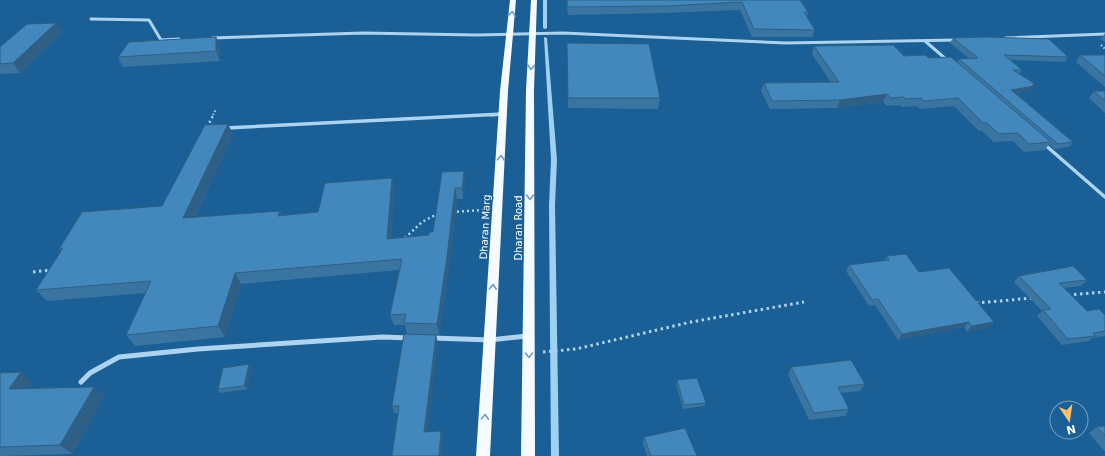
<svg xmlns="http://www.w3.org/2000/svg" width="1105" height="456" viewBox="0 0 1105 456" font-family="'DejaVu Sans',sans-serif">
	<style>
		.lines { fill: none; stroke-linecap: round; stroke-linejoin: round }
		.stream { fill: #9fd0f2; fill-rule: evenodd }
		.path-far2 { stroke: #acd3f0; stroke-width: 2; stroke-dasharray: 1.5 2; stroke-linecap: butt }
		.path-far1 { stroke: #acd3f0; stroke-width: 2.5; stroke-dasharray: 2 3; stroke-linecap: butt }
		.path { stroke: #acd3f0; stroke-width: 3; stroke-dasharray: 2.5 3.5; stroke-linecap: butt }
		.minor-far2 { stroke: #acd3f0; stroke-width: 3 }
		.minor-far1 { stroke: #acd3f0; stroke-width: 3.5 }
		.minor { stroke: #acd3f0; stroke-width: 5 }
		.primary { fill: #f5faff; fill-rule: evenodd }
		.wall { fill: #3a75a2 }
		.shaded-wall { fill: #2f5f84 }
		.building { fill: #4388bc; stroke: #2f5f84 }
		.oneway { stroke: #729dbf }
		.labels { text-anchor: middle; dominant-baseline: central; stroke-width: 3; stroke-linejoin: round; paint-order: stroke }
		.street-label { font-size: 10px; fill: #fff; stroke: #1a5f95 }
	</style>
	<rect width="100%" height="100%" fill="#1a5f95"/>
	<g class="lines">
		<g class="stream">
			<polygon points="543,0 547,0 547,28 545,29 543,28"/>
			<polygon points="544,37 547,38 557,160 555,205 559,456 551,456 549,205 551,160"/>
		</g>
		<g class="path-far2">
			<polyline points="1101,45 1105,49"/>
			<polyline points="213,115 216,109"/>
		</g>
		<g class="path-far1">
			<polyline points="207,127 214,114"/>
			<polyline points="452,212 483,210"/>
			<polyline points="405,238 422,222 439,213"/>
		</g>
		<g class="path">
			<polyline points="33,272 51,270"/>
			<polyline points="1068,295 1105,292"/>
			<polyline points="976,303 1033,298"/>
			<polyline points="543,352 576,349 691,322 804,302"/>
		</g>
		<g class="minor-far2">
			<polyline points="91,19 149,20 161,40 179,39"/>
			<polyline points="212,38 363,33 477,35 563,33 786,43 957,40"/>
			<polyline points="1005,38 1105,34"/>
			<polyline points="925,41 947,60"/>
			<polyline points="491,115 503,114"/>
		</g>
		<g class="minor-far1">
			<polyline points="226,128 503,114"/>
			<polyline points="1044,144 1105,197"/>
		</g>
		<g class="minor">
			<polyline points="433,338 490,340 527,336"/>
			<polyline points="81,382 90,373 119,357 198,349 382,337 409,338"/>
		</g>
		<g class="primary">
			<polygon points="510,0 516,0 508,91 490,456 476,456 500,91"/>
			<polygon points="531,0 537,0 534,90 535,456 521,456 526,90"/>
		</g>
	</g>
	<g class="wall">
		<polygon points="566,0 800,0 808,12 807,17 815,30 812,37 752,37 740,10 665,13 568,15"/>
		<polygon points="62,32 20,73 0,74 0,47"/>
		<polygon points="1105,33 1105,42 1101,39"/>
		<polygon points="953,38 1068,57 1065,62 1011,60 1022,70 1019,74 1035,84 1030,91 1016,93 1073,142 1069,147 1054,149 1049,144 1045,150 1024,152 1013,141 994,142 982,131 979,131 954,106 920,109 917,106 902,107 900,105 887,106 883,102 837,108 770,109 761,91 764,83 831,83 812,54 814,46 929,58 957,62 959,59 970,59 950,43"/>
		<polygon points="567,43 660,98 658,109 568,108"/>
		<polygon points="220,47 220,61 123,67 118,57"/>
		<polygon points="1080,55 1105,55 1105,87 1076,62"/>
		<polygon points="1094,91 1105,91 1105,113 1089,98"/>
		<polygon points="233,134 195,217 280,211 282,215 318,212 392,178 395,188 391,238 429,235 433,232 464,171 465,182 463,199 457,199 449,267 439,335 407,334 405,325 394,325 390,315 399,270 241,284 225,337 135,346 126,335 146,293 47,301 36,290 61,251 59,249 162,206"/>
		<polygon points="887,256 919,272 994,322 989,327 967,332 964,327 898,340 875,305 869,306 846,271 849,265 884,261"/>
		<polygon points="1019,276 1087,280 1081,286 1064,288 1087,311 1105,315 1105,336 1092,338 1089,341 1062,345 1037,316 1042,311 1014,282"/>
		<polygon points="438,343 427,432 443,438 441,456 398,413 394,413 392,406"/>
		<polygon points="249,364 252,368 247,389 220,393 218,389"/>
		<polygon points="791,367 865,384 860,391 841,393 849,409 845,416 809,420 788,375"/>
		<polygon points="0,373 32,382 28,388 94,387 104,397 72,454 0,456"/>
		<polygon points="677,380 706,403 704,406 683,409 676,384"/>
		<polygon points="1105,426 1105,452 1089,433 1097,427"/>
		<polygon points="644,437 697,456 647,456 643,444"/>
	</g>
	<g class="shaded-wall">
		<polygon points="56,23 62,32 20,73 13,63"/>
		<polygon points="216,37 220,47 220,61 216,51"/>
		<polygon points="1035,84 1030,91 1008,95 1011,90"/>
		<polygon points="887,94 883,102 837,108 840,100"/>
		<polygon points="228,124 233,134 189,229 183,218"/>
		<polygon points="464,171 465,182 463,199 462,188"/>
		<polygon points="392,178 395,188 390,249 387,239"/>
		<polygon points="455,188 457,199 449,267 439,335 437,324"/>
		<polygon points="280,211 284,222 278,216"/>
		<polygon points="235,273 241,284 225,337 218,326"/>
		<polygon points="969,322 964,327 898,340 902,334"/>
		<polygon points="994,322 989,327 967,332 971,326"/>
		<polygon points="436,335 438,343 427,439 424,432"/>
		<polygon points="249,364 252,368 247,389 244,386"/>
		<polygon points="21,372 32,382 21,399 9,389"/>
		<polygon points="94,387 104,397 72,454 60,445"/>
		<polygon points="441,431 443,438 441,456 439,456"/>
	</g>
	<g class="building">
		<polygon points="567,0 800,0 808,12 804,12 815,30 754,29 742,2 666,6 568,7"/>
		<polygon points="56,23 13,63 0,64 0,47 27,24"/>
		<polygon points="216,37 216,51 118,57 129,42"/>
		<polygon points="985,37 1049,39 1068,57 1004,55 1022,70 1013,70 1035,84 1032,85 1034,86 1011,90 1073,142 1058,144 959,59 978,58 953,38"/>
		<polygon points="567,43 649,44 660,98 568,98"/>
		<polygon points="893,45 904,56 925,55 929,58 951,57 1051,142 1029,144 1018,133 999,134 987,123 983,123 958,98 924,101 921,98 906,99 904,97 891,98 887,94 840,100 772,101 764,83 839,82 814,46"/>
		<polygon points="1080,55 1105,55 1105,76"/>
		<polygon points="1094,91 1105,91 1105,101"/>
		<polygon points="228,124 183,218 280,211 278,216 318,212 325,183 392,178 387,239 429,235 429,232 433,232 442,172 464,171 462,188 455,188 447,257 437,324 404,323 406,314 390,315 402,259 235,273 218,326 126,335 151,281 36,290 63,248 59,249 82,212 162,206 205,125"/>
		<polygon points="906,254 919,272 949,268 994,322 971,326 969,322 902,334 878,299 872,300 849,265 889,260 887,256"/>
		<polygon points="1073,266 1087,280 1059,283 1087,311 1099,309 1105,315 1105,331 1093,333 1095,336 1068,339 1043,310 1051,309 1019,276"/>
		<polygon points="404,334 436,335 424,432 441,431 439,456 392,456 399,406 392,406"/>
		<polygon points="851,360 865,384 838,387 849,409 814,413 791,367"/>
		<polygon points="249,364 244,386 218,389 223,368"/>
		<polygon points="21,372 9,389 94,387 60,445 0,447 0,373"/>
		<polygon points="697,378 706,403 684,405 677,380"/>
		<polygon points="1105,426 1105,436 1097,427"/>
		<polygon points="685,428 697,456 651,456 644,437"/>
	</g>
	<defs><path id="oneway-chevron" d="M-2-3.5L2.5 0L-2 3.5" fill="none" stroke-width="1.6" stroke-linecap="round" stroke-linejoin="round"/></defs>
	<g class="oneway">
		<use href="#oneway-chevron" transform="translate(512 14) rotate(-84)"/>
		<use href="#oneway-chevron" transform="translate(531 67) rotate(93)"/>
		<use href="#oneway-chevron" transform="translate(501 158) rotate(-87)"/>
		<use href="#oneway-chevron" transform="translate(530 197) rotate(90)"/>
		<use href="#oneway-chevron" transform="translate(493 287) rotate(-87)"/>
		<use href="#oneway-chevron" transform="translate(529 355) rotate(90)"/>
		<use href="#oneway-chevron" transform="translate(485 417) rotate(-87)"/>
	</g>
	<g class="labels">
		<g class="street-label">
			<text transform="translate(485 227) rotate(-87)">Dharan Marg</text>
			<text transform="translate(518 228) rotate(-90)">Dharan Road</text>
		</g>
	</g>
	<g transform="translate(1069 420) rotate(167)"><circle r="19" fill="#1a5f95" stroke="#769fbf"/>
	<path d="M0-3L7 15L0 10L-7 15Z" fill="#ffc16b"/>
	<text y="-6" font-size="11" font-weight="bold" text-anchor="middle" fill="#ffffff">N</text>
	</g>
</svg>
